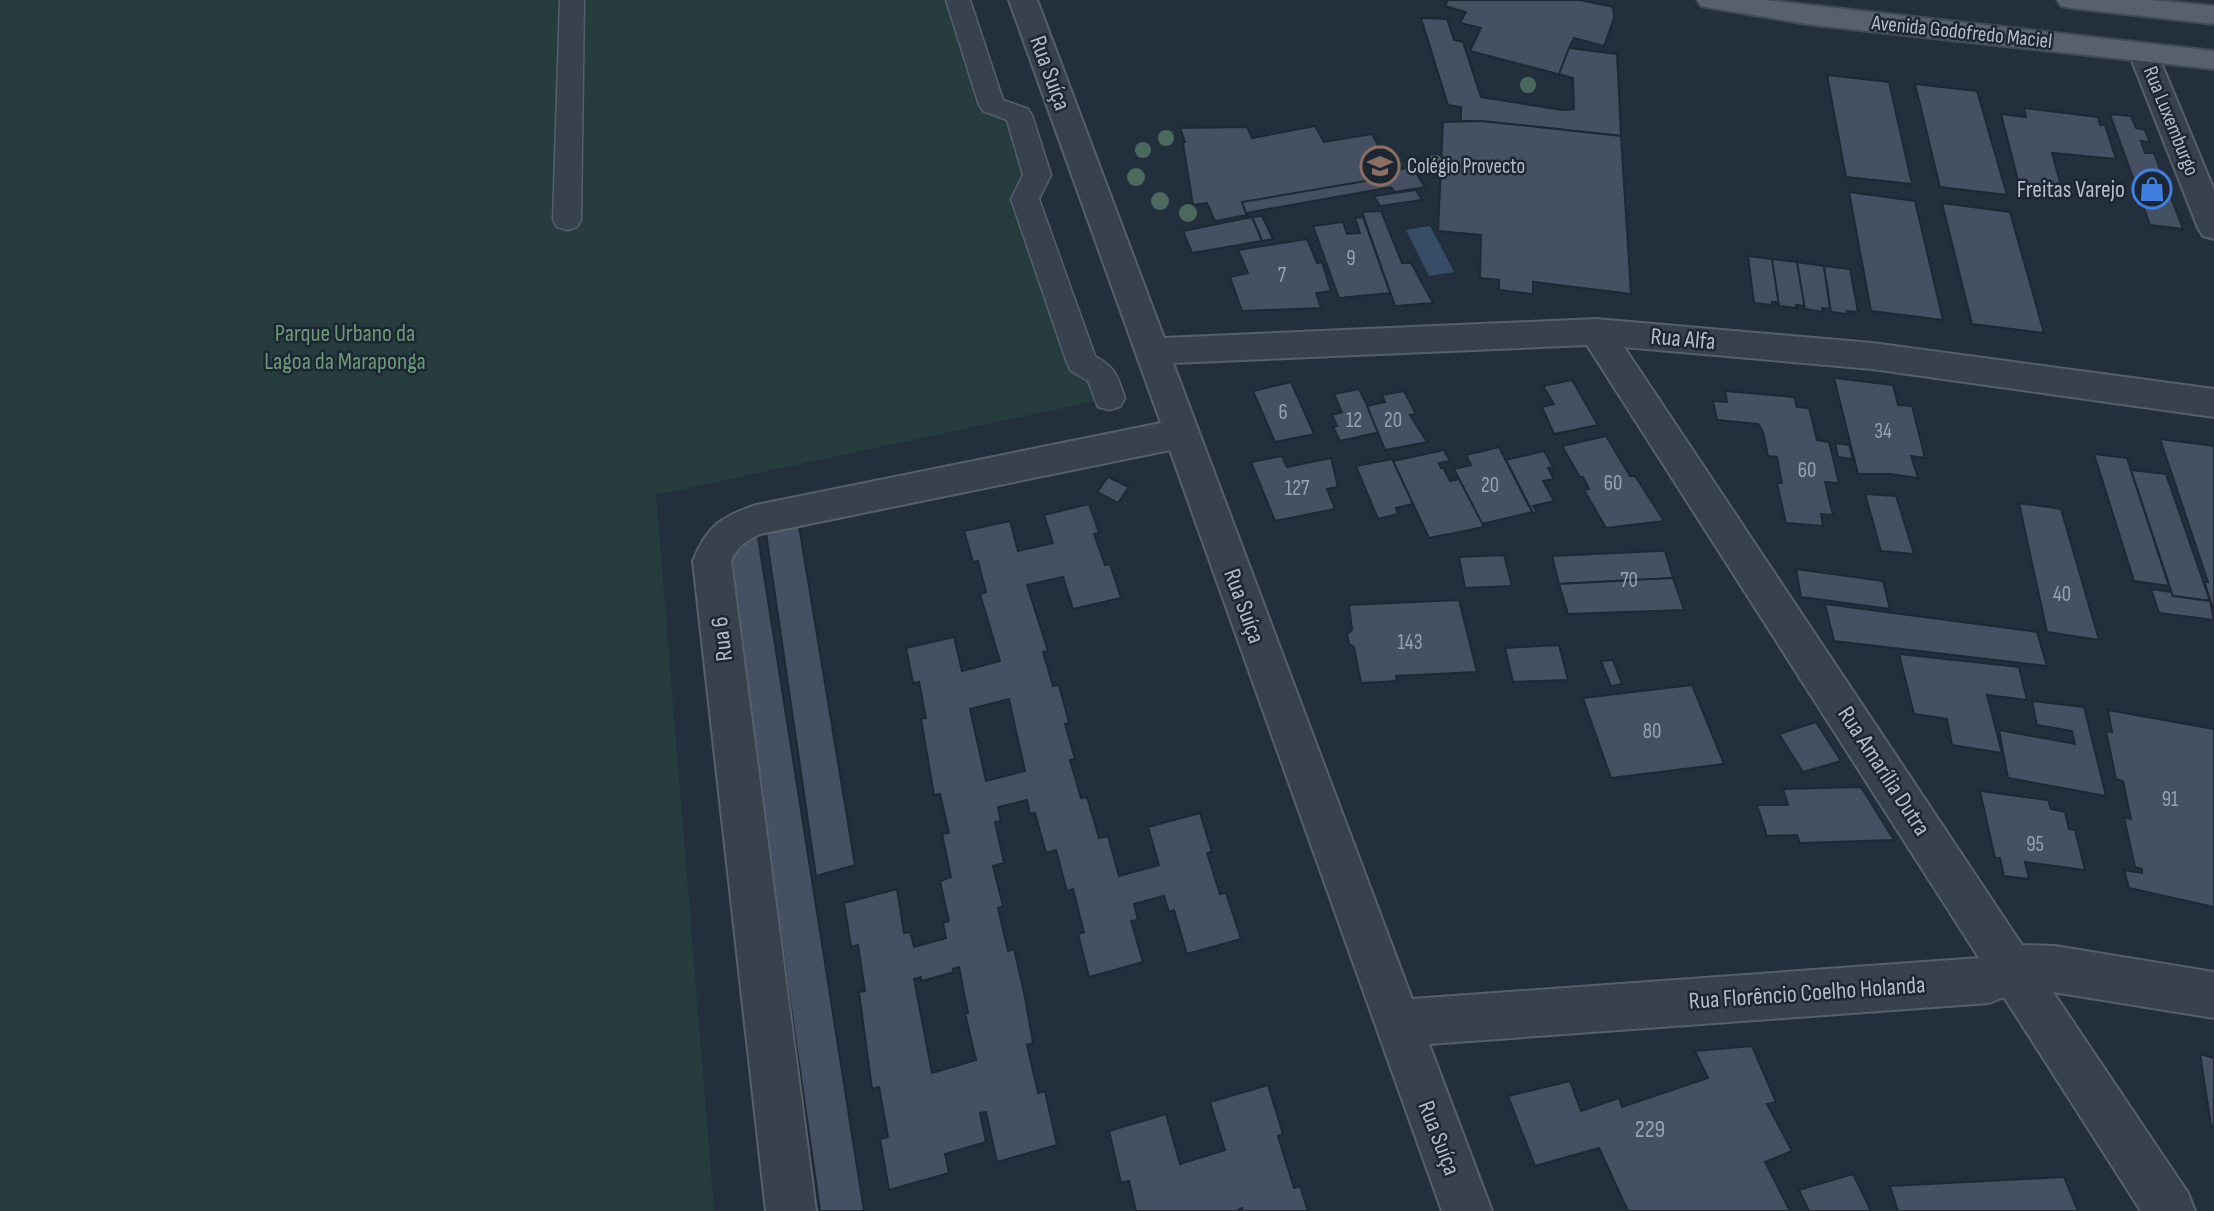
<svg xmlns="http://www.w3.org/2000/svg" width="2214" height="1211" viewBox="0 0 2214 1211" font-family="'Sofia Sans Condensed',sans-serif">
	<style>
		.green { fill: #263c3f }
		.water { fill: #394c67 }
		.building { fill: #455162; stroke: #1f2835; stroke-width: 2; fill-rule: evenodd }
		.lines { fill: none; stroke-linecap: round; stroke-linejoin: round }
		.pedestrian-casing { stroke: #565f6c; stroke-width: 3 }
		.minor-casing { stroke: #565f6c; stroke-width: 4 }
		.primary-casing { stroke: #414a57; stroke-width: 4 }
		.pedestrian { fill: #38414e; fill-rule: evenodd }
		.minor { fill: #38414e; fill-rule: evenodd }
		.primary { fill: #56606e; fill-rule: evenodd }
		.tree { fill: #4b6a5d }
		.labels { text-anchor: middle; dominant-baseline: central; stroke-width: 5; stroke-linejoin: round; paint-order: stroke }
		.far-street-label { font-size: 21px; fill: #b4bcc9; stroke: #1d2633 }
		.far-poi-label { font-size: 21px; fill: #b4bcc9; stroke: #1d2633; text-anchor: start }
		.number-label { font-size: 21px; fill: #98a1af }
		.street-label { font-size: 24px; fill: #b4bcc9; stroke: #1d2633 }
		.poi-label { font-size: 24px; fill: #b4bcc9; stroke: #1d2633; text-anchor: end }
		.park-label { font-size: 24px; fill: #6b9a76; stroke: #1d2633 }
		.near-number-label { font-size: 24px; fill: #98a1af }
	</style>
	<rect width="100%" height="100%" fill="#242f3e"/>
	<polygon class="green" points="0,0 958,0 992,105 1019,115 1025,199 1109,398 656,495 714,1211 0,1211"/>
	<polygon class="water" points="1430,226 1454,272 1429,276 1406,230"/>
	<g class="building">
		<polygon points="1448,0 1580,0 1613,7 1614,18 1604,46 1574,38 1569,48 1617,54 1621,136 1481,121 1461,121 1461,107 1448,105 1421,18 1447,19 1454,40 1463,42 1481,97 1562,110 1574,109 1573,78 1470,51 1481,28 1460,23 1466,12 1445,6"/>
		<polygon points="1421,18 1447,19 1454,40 1463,42 1481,97 1562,110 1574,109 1573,78 1559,74 1569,48 1617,54 1621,136 1481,121 1461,121 1461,107 1448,105"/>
		<polygon points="1827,75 1889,82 1912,184 1846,177"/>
		<polygon points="1915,84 1977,91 2007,195 1940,187"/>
		<polygon points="2024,108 2098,117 2100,125 2105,125 2116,159 2052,153 2062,189 2019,184 2001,114 2026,117"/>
		<polygon points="2110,114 2131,116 2136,128 2145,130 2150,142 2141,141 2145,153 2154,153 2183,229 2150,225"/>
		<polygon points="1481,121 1621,136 1631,294 1533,282 1533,294 1499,290 1499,280 1480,278 1481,235 1438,231 1443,122"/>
		<polygon points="1315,126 1324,142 1372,134 1392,171 1412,167 1425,187 1395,192 1391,187 1246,213 1247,215 1215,221 1207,203 1193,205 1183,143 1185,142 1180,128 1247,127 1252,138"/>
		<polygon points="1412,167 1425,187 1395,192 1391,187 1246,213 1242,202 1395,176 1392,171"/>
		<polygon points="1416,190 1422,200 1380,206 1374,196"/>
		<polygon points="1849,192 1915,201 1943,320 1871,311"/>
		<polygon points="1942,203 2010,212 2044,333 1972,324"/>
		<polygon points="1381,211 1402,263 1411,263 1433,303 1395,306 1362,212"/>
		<polygon points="1262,216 1273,239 1262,241 1252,217"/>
		<polygon points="1252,217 1262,241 1192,253 1183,231"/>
		<polygon points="1363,217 1390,293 1339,298 1313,226 1343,222 1347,234 1360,233 1355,218"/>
		<polygon points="1307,239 1317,263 1322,262 1331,291 1316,293 1321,308 1242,311 1230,277 1248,273 1238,250"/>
		<polygon points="1748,256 1772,259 1779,302 1772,302 1772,305 1754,303"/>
		<polygon points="1772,259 1797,262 1805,306 1796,305 1797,308 1779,306"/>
		<polygon points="1797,262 1824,266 1830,309 1822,308 1823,312 1805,309"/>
		<polygon points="1824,266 1850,269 1858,312 1847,311 1848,314 1831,312"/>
		<polygon points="1834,378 1893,385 1898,405 1912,406 1925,458 1911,456 1918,478 1890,474 1858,474"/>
		<polygon points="1572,380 1598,425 1554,434 1542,407 1554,404 1543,386"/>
		<polygon points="1291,382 1314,434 1275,442 1253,391"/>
		<polygon points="1359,389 1380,432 1340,441 1333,427 1337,426 1332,415 1342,412 1334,394"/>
		<polygon points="1404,391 1416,414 1410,415 1427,442 1385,450 1367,406 1385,402 1382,395"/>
		<polygon points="1725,391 1794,397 1797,407 1809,408 1817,440 1829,442 1839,483 1825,482 1833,515 1821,514 1823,526 1786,523 1777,483 1782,483 1777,457 1768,456 1763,432 1758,424 1717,420 1713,401 1727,402"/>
		<polygon points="1606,436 1630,476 1635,476 1664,521 1606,528 1584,490 1589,489 1583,477 1580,477 1562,446"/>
		<polygon points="2160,439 2214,446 2214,611 2204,581 2208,582"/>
		<polygon points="1835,443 1849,445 1853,459 1838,457"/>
		<polygon points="1499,447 1532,512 1482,524 1454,469 1471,465 1466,455"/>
		<polygon points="1444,450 1450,461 1439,463 1441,468 1443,467 1450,481 1459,479 1484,527 1429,538 1393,461"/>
		<polygon points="1544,451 1553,467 1548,468 1554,479 1543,481 1554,501 1533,506 1537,512 1533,513 1506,460"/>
		<polygon points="2094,454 2127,458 2169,586 2134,581"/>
		<polygon points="1282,456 1287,467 1331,458 1338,487 1327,489 1335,509 1275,521 1251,462"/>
		<polygon points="1392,459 1413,504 1396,508 1398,514 1378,519 1356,466"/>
		<polygon points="2131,470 2166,474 2210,601 2173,596"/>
		<polygon points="1108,477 1129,487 1118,503 1097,492"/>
		<polygon points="1865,494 1896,496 1914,554 1881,551"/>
		<polygon points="2019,503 2061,509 2099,640 2047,632"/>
		<path d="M 1089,504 L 1099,533 L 1094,534 L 1105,565 L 1110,564 L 1121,598 L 1073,609 L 1063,577 L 1027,585 L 1048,651 L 1043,652 L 1053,686 L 1059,685 L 1069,723 L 1065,724 L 1075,759 L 1070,760 L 1081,798 L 1087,797 L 1099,838 L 1108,836 L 1119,876 L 1159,865 L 1148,827 L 1200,813 L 1212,852 L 1207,853 L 1220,894 L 1226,893 L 1241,939 L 1187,954 L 1174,910 L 1169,912 L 1164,896 L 1134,904 L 1138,920 L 1131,921 L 1143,962 L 1089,977 L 1078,934 L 1084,932 L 1073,889 L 1067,891 L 1056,850 L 1046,853 L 1035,813 L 1030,814 L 1027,800 L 998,807 L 1001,821 L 995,822 L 1004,863 L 993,866 L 1003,906 L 998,908 L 1008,951 L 1014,949 L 1025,997 L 1033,1043 L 1027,1045 L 1038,1093 L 1045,1091 L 1057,1145 L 997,1162 L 986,1112 L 980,1113 L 986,1142 L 945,1154 L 949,1173 L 889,1190 L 880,1139 L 888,1137 L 879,1087 L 872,1089 L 859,992 L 865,991 L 858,945 L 851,947 L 844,903 L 897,889 L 904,933 L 910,932 L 914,947 L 946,938 L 943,923 L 949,921 L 940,881 L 951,877 L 942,834 L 949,833 L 940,794 L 934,795 L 921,719 L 926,718 L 919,682 L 913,683 L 906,648 L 954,637 L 962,671 L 1000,661 L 980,594 L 986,592 L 978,561 L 973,562 L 964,531 L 1010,521 L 1018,551 L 1053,543 L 1044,515 ZM 1009,699 L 1025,771 L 986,781 L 970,709 ZM 959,967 L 968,1013 L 965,1013 L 976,1060 L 932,1073 L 914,979 L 921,977 L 922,981 L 954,972 L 953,969 Z"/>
		<polygon points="799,526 855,865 816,876 766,533"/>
		<polygon points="758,537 864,1211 820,1211 725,544"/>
		<polygon points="1658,551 1665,551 1673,578 1559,584 1552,556"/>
		<polygon points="1504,555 1512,586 1465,588 1459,557"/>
		<polygon points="1796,569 1883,581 1890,609 1801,597"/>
		<polygon points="1673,578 1684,610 1568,614 1559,584"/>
		<polygon points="2151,589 2171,592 2173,596 2210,601 2214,620 2159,613"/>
		<polygon points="1459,600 1477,672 1396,676 1397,681 1361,683 1354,647 1349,644 1347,634 1352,630 1349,605"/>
		<polygon points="1825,604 2037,632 2047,666 1834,641"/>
		<polygon points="1559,645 1568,680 1513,682 1505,648"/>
		<polygon points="1899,654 2019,667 2027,700 1987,695 2002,753 1952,745 1947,719 1914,714"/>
		<polygon points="1613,660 1622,684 1611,686 1601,661"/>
		<polygon points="1692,685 1724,764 1611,778 1583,698"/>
		<polygon points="2032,701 2084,707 2106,796 2008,778 1999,730 2075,744 2072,731 2037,725"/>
		<polygon points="2108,710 2214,729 2214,907 2129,888 2124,870 2142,873 2142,869 2135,867 2124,817 2131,819 2123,781 2116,779 2106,731 2112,732"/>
		<polygon points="1816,722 1841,761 1803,772 1779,734"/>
		<polygon points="1861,787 1894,840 1800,843 1797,835 1767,836 1757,805 1788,805 1783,789"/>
		<polygon points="1980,791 2048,800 2051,809 2065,812 2069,829 2075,830 2085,870 2025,862 2029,879 2004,876 2000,858 1995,858"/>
		<polygon points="1752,1046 1776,1102 1767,1104 1792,1151 1765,1162 1790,1211 1628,1211 1599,1148 1535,1166 1508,1096 1570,1081 1581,1111 1619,1098 1622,1107 1708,1078 1695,1051"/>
		<polygon points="2200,1054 2214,1058 2214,1127 2211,1126"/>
		<polygon points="1268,1085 1283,1134 1278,1136 1294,1188 1300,1186 1308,1211 1243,1211 1242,1208 1236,1211 1136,1211 1129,1181 1121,1183 1109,1131 1166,1114 1180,1164 1225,1150 1210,1102"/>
		<polygon points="1853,1174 1871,1211 1809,1211 1799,1190"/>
		<polygon points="2064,1177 2078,1211 1898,1211 1890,1186"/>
	</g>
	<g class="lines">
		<g class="pedestrian-casing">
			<g id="pedestrian">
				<polygon points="560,0 584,0 581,220 577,227 567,230 557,227 553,220"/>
				<path d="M 946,0 L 970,0 L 1003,100 L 1028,109 L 1032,115 L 1051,175 L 1039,199 L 1095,356 C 1116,368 1117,375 1125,398 L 1120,407 L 1109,410 L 1098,407 L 1088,381 L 1071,371 L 1067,363 L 1011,199 L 1023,175 L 1007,120 L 983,111 L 979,105 Z"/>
			</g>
		</g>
		<g class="minor-casing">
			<g id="minor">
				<path d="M 1009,0 L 1037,0 L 1164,338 L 1596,319 L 1872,343 L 2214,389 L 2214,417 L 1872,369 L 1624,347 L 2022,945 L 2055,946 L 2214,972 L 2214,1018 L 2053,992 L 2188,1193 L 2195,1211 L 2141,1211 L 2004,997 L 1989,1003 L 1429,1044 L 1492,1211 L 1442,1211 L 1170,450 L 760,534 C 748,540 736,547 731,561 L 816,1211 L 766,1211 L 693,561 C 707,526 721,517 756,505 L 1161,423 ZM 1587,345 L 1979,958 L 1412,999 L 1173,363 Z"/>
				<polygon points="2143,44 2153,47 2157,53 2214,190 2214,239 2203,236 2198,228 2129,53 2133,47"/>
			</g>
		</g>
		<g class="primary-casing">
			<g id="primary">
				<polygon points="1697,0 1765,0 2214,51 2214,69 1813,25 1711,8 1701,6"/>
				<polygon points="2057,0 2152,0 2214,6 2214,24 2071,8 2061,6"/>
			</g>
		</g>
		<use href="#pedestrian" class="pedestrian"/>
		<use href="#minor" class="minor"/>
		<use href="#primary" class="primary"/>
	</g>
	<g class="tree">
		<circle cx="1528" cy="85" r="8"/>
		<circle cx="1166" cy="138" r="8"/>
		<circle cx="1143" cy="150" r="8"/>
		<circle cx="1435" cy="163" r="8"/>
		<circle cx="1136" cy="177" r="9"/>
		<circle cx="1160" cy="201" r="9"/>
		<circle cx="1188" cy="213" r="9"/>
	</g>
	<defs>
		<g id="school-ring" transform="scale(2.0125)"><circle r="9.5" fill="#1d2633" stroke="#8d6e63" stroke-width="1.5"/><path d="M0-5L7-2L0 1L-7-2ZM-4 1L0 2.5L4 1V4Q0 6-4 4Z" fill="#8d6e63"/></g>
		<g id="shop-ring" transform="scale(2.0125)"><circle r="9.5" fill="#1d2633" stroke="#3f7fe0" stroke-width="1.5"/><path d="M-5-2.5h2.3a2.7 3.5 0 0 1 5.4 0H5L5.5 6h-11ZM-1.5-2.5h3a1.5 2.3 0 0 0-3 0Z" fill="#3f7fe0"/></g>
	</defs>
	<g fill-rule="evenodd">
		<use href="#school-ring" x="1380" y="166"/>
		<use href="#shop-ring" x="2152" y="189"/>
	</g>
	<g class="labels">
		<g class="far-street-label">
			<text transform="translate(1962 32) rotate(6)">Avenida Godofredo Maciel</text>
			<text transform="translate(2171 121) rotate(68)">Rua Luxemburgo</text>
		</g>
		<g class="far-poi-label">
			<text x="1407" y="166">Colégio Provecto</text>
		</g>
		<g class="number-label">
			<text x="1351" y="258">9</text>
			<text x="1282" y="275">7</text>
			<text x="1283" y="412">6</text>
			<text x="1354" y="420">12</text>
			<text x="1393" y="420">20</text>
			<text x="1883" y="431">34</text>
			<text x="1807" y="470">60</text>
			<text x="1613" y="483">60</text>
			<text x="1490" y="485">20</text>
			<text x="1297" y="488">127</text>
			<text x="1629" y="580">70</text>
			<text x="2062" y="594">40</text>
			<text x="1410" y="642">143</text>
			<text x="1652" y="731">80</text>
			<text x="2170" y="799">91</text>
			<text x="2035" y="844">95</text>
		</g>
		<g class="street-label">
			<text transform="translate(1050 73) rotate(70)">Rua Suíça</text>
			<text transform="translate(1683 339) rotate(5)">Rua Alfa</text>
			<text transform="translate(1244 606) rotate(70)">Rua Suíça</text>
			<text transform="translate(722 639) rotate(-97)">Rua 6</text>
			<text transform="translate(1884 771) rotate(57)">Rua Amarília Dutra</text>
			<text transform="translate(1807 993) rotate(-4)">Rua Florêncio Coelho Holanda</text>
			<text transform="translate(1439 1138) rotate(69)">Rua Suíça</text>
		</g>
		<g class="poi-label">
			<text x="2125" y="189">Freitas Varejo</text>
		</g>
		<g class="park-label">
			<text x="345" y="333">Parque Urbano da<tspan x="345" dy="28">Lagoa da Maraponga</tspan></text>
		</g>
		<g class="near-number-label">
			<text x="1650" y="1129">229</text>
		</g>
	</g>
</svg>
